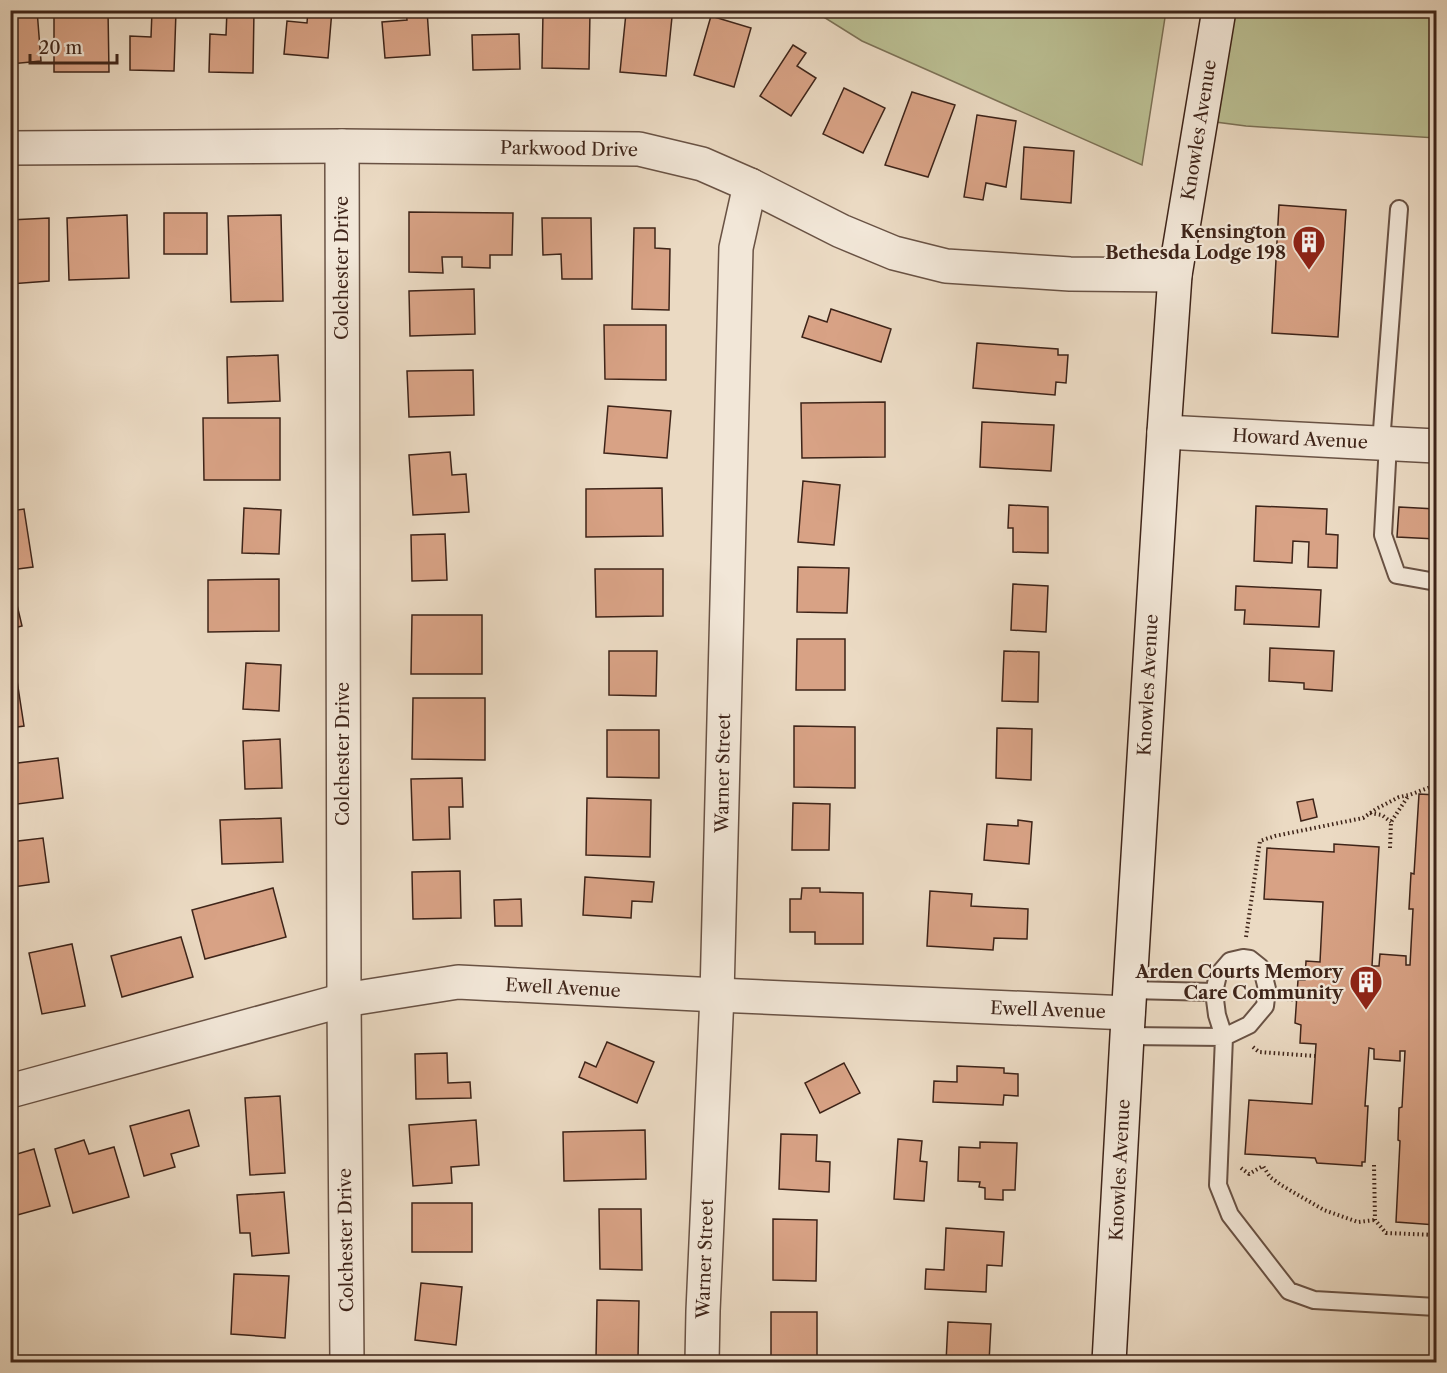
<svg xmlns="http://www.w3.org/2000/svg" width="1447" height="1373" viewBox="0 0 1447 1373" font-family="'Libre Caslon Text',serif">
	<style>
		.green { fill: #babe92; stroke: #7c7156; stroke-width: 1.5 }
		.building { fill: #d8a285; stroke: #3e2419; stroke-width: 1.5 }
		.lines { fill: none; stroke-linecap: round; stroke-linejoin: round }
		.lane-casing { stroke: #695244; stroke-width: 20 }
		.street-casing { stroke: #695244; stroke-width: 36 }
		.secondary-casing { stroke: #3e2419; stroke-width: 36 }
		.path { stroke: #3e2419; stroke-width: 4; stroke-dasharray: 1.5 3; stroke-linecap: butt }
		.lane { stroke: #f2e7d8; stroke-width: 16 }
		.street { stroke: #f2e7d8; stroke-width: 33 }
		.secondary { stroke: #f2e7d8; stroke-width: 33 }
		.labels { text-anchor: middle; dominant-baseline: central; stroke-width: 4.5; stroke-linejoin: round; paint-order: stroke }
		.street-label { font-size: 18px; fill: #3e2419; stroke: #f2e7d8 }
		.poi-label { font-size: 18px; font-weight: bold; fill: #3e2419; stroke: #f2e7d8; text-anchor: end }
	</style>
	<rect width="100%" height="100%" fill="#ebdac3"/>
	<filter id="stains"><feTurbulence type="fractalNoise" baseFrequency=".00333" numOctaves="4"/><feColorMatrix values="0 0 0 0 .2 0 0 0 0 .09 0 0 0 0 .02 0 0 0 .5 -.17"/></filter>
	<radialGradient id="worn" r=".72"><stop offset=".6" stop-color="#630" stop-opacity="0"/><stop offset="1" stop-color="#630" stop-opacity=".3"/></radialGradient>
	<g class="green">
		<polygon points="814,11 1166,11 1142,165 862,41"/>
		<polygon points="1231,11 1436,11 1436,138 1246,126 1208,121"/>
	</g>
	<g class="building">
		<polygon points="10,10 37,10 41,61 10,64"/>
		<polygon points="54,10 108,10 109,72 54,72"/>
		<polygon points="227,10 254,10 253,73 209,72 210,34 226,35"/>
		<polygon points="308,10 332,10 328,58 284,54 287,21 307,23"/>
		<polygon points="427,10 430,55 385,58 382,22 407,20 406,11"/>
		<polygon points="152,11 176,11 174,71 130,70 130,36 151,37"/>
		<polygon points="543,12 590,12 589,69 542,68"/>
		<polygon points="626,13 672,17 666,76 620,72"/>
		<polygon points="711,16 751,28 734,87 694,75"/>
		<polygon points="519,34 520,69 473,70 472,35"/>
		<polygon points="793,45 806,53 797,66 816,78 791,116 760,96"/>
		<polygon points="844,88 885,108 863,153 823,134"/>
		<polygon points="912,92 955,105 928,177 885,165"/>
		<polygon points="977,115 1016,121 1006,187 986,183 983,200 964,197"/>
		<polygon points="1024,147 1074,151 1071,203 1021,199"/>
		<polygon points="1279,205 1346,210 1338,337 1272,333"/>
		<polygon points="409,212 513,213 512,255 490,255 490,268 462,267 462,257 442,257 443,273 409,272"/>
		<rect x="164" y="213" width="43" height="41"/>
		<polygon points="127,215 129,278 69,280 67,218"/>
		<polygon points="281,215 283,301 231,302 228,216"/>
		<polygon points="49,218 49,281 10,284 10,220"/>
		<polygon points="542,218 591,218 592,279 562,279 561,254 543,255"/>
		<polygon points="634,228 655,228 655,248 670,249 669,310 632,309"/>
		<polygon points="474,289 475,334 410,336 409,291"/>
		<polygon points="831,309 891,329 881,362 802,337 809,316 827,322"/>
		<polygon points="604,325 666,325 666,380 605,379"/>
		<polygon points="977,343 1058,349 1058,355 1068,355 1066,383 1056,382 1055,395 973,388"/>
		<polygon points="278,355 280,401 228,403 227,357"/>
		<polygon points="473,370 474,415 409,417 407,371"/>
		<polygon points="885,402 885,457 802,458 801,403"/>
		<polygon points="608,406 671,411 667,458 604,453"/>
		<polygon points="203,418 280,418 280,480 204,480"/>
		<polygon points="982,422 1054,425 1051,471 980,467"/>
		<polygon points="450,452 452,475 466,474 469,512 413,515 409,455"/>
		<polygon points="803,481 840,485 834,545 798,542"/>
		<polygon points="662,488 663,536 586,537 586,489"/>
		<polygon points="1009,505 1048,507 1048,553 1013,552 1013,528 1008,528"/>
		<polygon points="1256,506 1327,509 1326,534 1338,535 1337,568 1308,567 1309,542 1293,541 1292,563 1254,561"/>
		<polygon points="1399,507 1436,509 1436,539 1397,537"/>
		<polygon points="244,508 281,510 279,554 242,553"/>
		<polygon points="24,509 33,567 10,570 10,511"/>
		<polygon points="445,534 447,580 412,581 411,535"/>
		<polygon points="798,567 849,568 847,613 797,612"/>
		<polygon points="595,569 663,569 663,616 596,617"/>
		<polygon points="279,579 279,631 208,632 208,580"/>
		<polygon points="1013,584 1048,586 1046,632 1011,630"/>
		<polygon points="1236,586 1321,590 1319,627 1244,624 1245,610 1235,610"/>
		<polygon points="13,588 22,626 10,629 10,589"/>
		<polygon points="412,615 482,615 482,674 411,674"/>
		<polygon points="797,639 845,639 845,690 796,690"/>
		<polygon points="1270,648 1334,651 1332,691 1304,689 1304,683 1269,681"/>
		<polygon points="609,651 657,651 656,696 609,695"/>
		<polygon points="1004,651 1039,652 1038,702 1002,701"/>
		<polygon points="246,663 281,665 279,711 243,709"/>
		<polygon points="10,674 16,674 24,726 10,728"/>
		<polygon points="413,698 485,698 485,760 412,759"/>
		<polygon points="794,726 855,727 855,788 794,787"/>
		<polygon points="997,728 1032,729 1031,780 996,778"/>
		<polygon points="607,730 659,730 659,778 607,777"/>
		<polygon points="280,739 282,788 245,789 243,741"/>
		<polygon points="58,758 63,798 10,805 10,764"/>
		<polygon points="462,778 463,807 449,807 450,839 413,840 411,779"/>
		<polygon points="1419,794 1436,795 1436,1225 1396,1222 1400,1141 1398,1140 1399,1108 1402,1107 1405,1051 1400,1051 1400,1061 1374,1059 1374,1049 1369,1048 1365,1106 1368,1106 1365,1162 1362,1162 1362,1166 1317,1163 1315,1158 1245,1154 1249,1100 1312,1104 1316,1044 1300,1043 1301,1025 1295,1023 1298,980 1305,980 1306,961 1320,962 1323,902 1264,899 1267,848 1334,852 1334,844 1379,847 1372,966 1379,966 1380,954 1406,956 1406,965 1410,965 1413,909 1409,909 1411,873 1414,874"/>
		<polygon points="587,798 651,800 650,857 586,855"/>
		<polygon points="1313,799 1317,817 1301,821 1297,802"/>
		<polygon points="793,803 830,804 829,850 792,850"/>
		<polygon points="281,818 283,862 222,864 220,820"/>
		<polygon points="1018,820 1032,822 1029,864 984,860 987,824 1018,826"/>
		<polygon points="43,838 49,882 13,887 10,868 10,842"/>
		<polygon points="460,871 461,918 413,919 412,872"/>
		<polygon points="585,877 654,882 652,902 632,901 631,918 583,915"/>
		<polygon points="273,888 286,937 205,959 192,910"/>
		<polygon points="802,888 820,888 820,892 863,893 863,944 815,944 815,932 790,932 790,899 801,899"/>
		<polygon points="930,891 972,894 971,906 1028,909 1027,939 994,938 993,950 927,946"/>
		<polygon points="521,899 522,926 495,926 494,900"/>
		<polygon points="181,937 193,977 122,997 111,956"/>
		<polygon points="72,944 85,1006 42,1014 29,953"/>
		<polygon points="607,1042 654,1062 637,1103 579,1077 585,1062 596,1067"/>
		<polygon points="447,1053 448,1083 470,1082 471,1098 416,1099 415,1054"/>
		<polygon points="844,1063 860,1093 820,1113 805,1083"/>
		<polygon points="957,1066 1004,1068 1004,1073 1018,1074 1018,1096 1004,1095 1003,1105 933,1102 934,1081 957,1082"/>
		<polygon points="280,1096 285,1173 250,1175 245,1098"/>
		<polygon points="189,1110 199,1146 171,1154 175,1167 144,1176 130,1126"/>
		<polygon points="476,1120 479,1165 451,1167 452,1183 413,1186 409,1125"/>
		<polygon points="645,1130 646,1179 564,1181 563,1132"/>
		<polygon points="781,1134 817,1135 816,1161 830,1162 829,1192 779,1189"/>
		<polygon points="898,1139 922,1141 920,1161 927,1162 924,1201 894,1199"/>
		<polygon points="84,1140 89,1154 114,1147 129,1197 73,1213 55,1149"/>
		<polygon points="980,1142 1017,1143 1015,1190 1003,1190 1003,1200 985,1199 985,1188 979,1187 980,1182 958,1181 959,1147 980,1148"/>
		<polygon points="34,1149 50,1206 10,1217 10,1156"/>
		<polygon points="284,1192 289,1253 252,1256 250,1233 240,1233 237,1195"/>
		<rect x="412" y="1203" width="60" height="49"/>
		<polygon points="599,1209 641,1209 642,1270 600,1269"/>
		<polygon points="773,1219 817,1220 816,1281 773,1280"/>
		<polygon points="946,1228 1004,1232 1002,1266 987,1265 986,1292 925,1289 926,1269 944,1270"/>
		<polygon points="234,1274 289,1276 285,1338 231,1334"/>
		<polygon points="421,1283 462,1287 456,1345 415,1340"/>
		<polygon points="597,1300 639,1301 638,1359 596,1358"/>
		<rect x="771" y="1312" width="46" height="50"/>
		<polygon points="948,1322 991,1324 989,1362 946,1362"/>
		<polygon points="162,1357 164,1362 139,1362 139,1361"/>
		<polygon points="85,1358 85,1362 60,1362 60,1359"/>
	</g>
	<g class="lines">
		<g class="lane-casing">
			<g id="lane">
				<polyline points="1381,443 1399,209"/>
				<polyline points="1388,444 1383,535 1397,575 1436,582"/>
				<polyline points="1130,990 1214,992"/>
				<polyline points="1127,1036 1224,1037 1249,1025 1265,1006 1267,989 1263,973 1260,967 1250,959 1243,958 1230,961 1218,975 1214,992 1217,1015 1224,1037 1218,1185 1230,1215 1289,1291 1314,1300 1436,1307"/>
			</g>
		</g>
		<g class="street-casing">
			<g id="street">
				<polyline points="342,146 344,1000 347,1362"/>
				<polyline points="10,148 342,146 639,149 702,164 750,185 841,231 894,253 946,266 1070,274 1175,275"/>
				<polyline points="1164,432 1436,446"/>
				<polyline points="10,1091 344,1000 458,982 717,995 1128,1013"/>
				<polyline points="702,1362 703,1311 717,995 736,248 750,185"/>
			</g>
		</g>
		<g class="secondary-casing">
			<polyline id="secondary" points="1109,1362 1127,1036 1164,432 1175,275 1219,10"/>
		</g>
		<g class="path">
			<polyline points="1370,813 1382,815 1391,822"/>
			<polyline points="1390,848 1391,822 1409,795"/>
			<polyline points="1246,937 1260,841 1275,836 1363,818 1376,809 1399,797 1409,795 1436,785"/>
			<polyline points="1287,999 1297,1000"/>
			<polyline points="1253,1047 1259,1052 1315,1056"/>
			<polyline points="1374,1165 1375,1220 1386,1233 1436,1235"/>
			<polyline points="1241,1168 1249,1174 1263,1166 1270,1177 1281,1185 1324,1210 1358,1222 1375,1220"/>
		</g>
		<use href="#lane" class="lane"/>
		<use href="#street" class="street"/>
		<use href="#secondary" class="secondary"/>
	</g>
	<defs>
		<g id="building-pin" transform="scale(1.725)"><path d="M0 17L-7.5 6A9.5 9.5 0 1 1 7.5 6Z" fill="#8f2418" stroke="#f2e7d8"/><path d="M-4-6H4V6H1V3H-1V6H-4ZM-2.5-4.3h1.7v1.8h-1.7ZM.8-4.3h1.7v1.8H.8ZM-2.5-1h1.7V.8h-1.7ZM.8-1h1.7V.8H.8Z" fill="#fff"/></g>
	</defs>
	<g fill-rule="evenodd">
		<use href="#building-pin" x="1309" y="242"/>
		<use href="#building-pin" x="1366" y="982"/>
	</g>
	<g class="labels">
		<g class="street-label">
			<text transform="translate(1199 130) rotate(-81)">Knowles Avenue</text>
			<text transform="translate(569 149) rotate(1)">Parkwood Drive</text>
			<text transform="translate(342 268) rotate(-90)">Colchester Drive</text>
			<text transform="translate(1300 439) rotate(3)">Howard Avenue</text>
			<text transform="translate(1148 685) rotate(-87)">Knowles Avenue</text>
			<text transform="translate(343 754) rotate(-90)">Colchester Drive</text>
			<text transform="translate(723 773) rotate(-89)">Warner Street</text>
			<text transform="translate(563 988) rotate(3)">Ewell Avenue</text>
			<text transform="translate(1048 1010) rotate(2)">Ewell Avenue</text>
			<text transform="translate(1120 1170) rotate(-87)">Knowles Avenue</text>
			<text transform="translate(346 1240) rotate(-91)">Colchester Drive</text>
			<text transform="translate(705 1259) rotate(-88)">Warner Street</text>
		</g>
		<g class="poi-label">
			<text x="1286" y="232">Kensington<tspan x="1286" dy="21">Bethesda Lodge 198</tspan></text>
			<text x="1343" y="972">Arden Courts Memory<tspan x="1343" dy="21">Care Community</tspan></text>
		</g>
	</g>
	<rect width="1447" height="1373" fill="none" stroke="#ebdac3" stroke-width="36"/>
	<rect x="12" y="12" width="1423" height="1349" fill="none" stroke="#3e2419" stroke-width="3"/>
	<rect x="18" y="18" width="1411" height="1337" fill="none" stroke="#3e2419" stroke-width="1.5"/>
	<path d="M30 54v9h87v-9" fill="none" stroke="#3e2419" stroke-width="3"/>
	<text x="39" y="54" font-size="18" fill="#3e2419" stroke="#f2e7d8" stroke-width="4.5" paint-order="stroke">20 m</text>
	<rect width="100%" height="100%" filter="url(#stains)"/>
	<rect width="100%" height="100%" fill="url(#worn)"/>
</svg>
